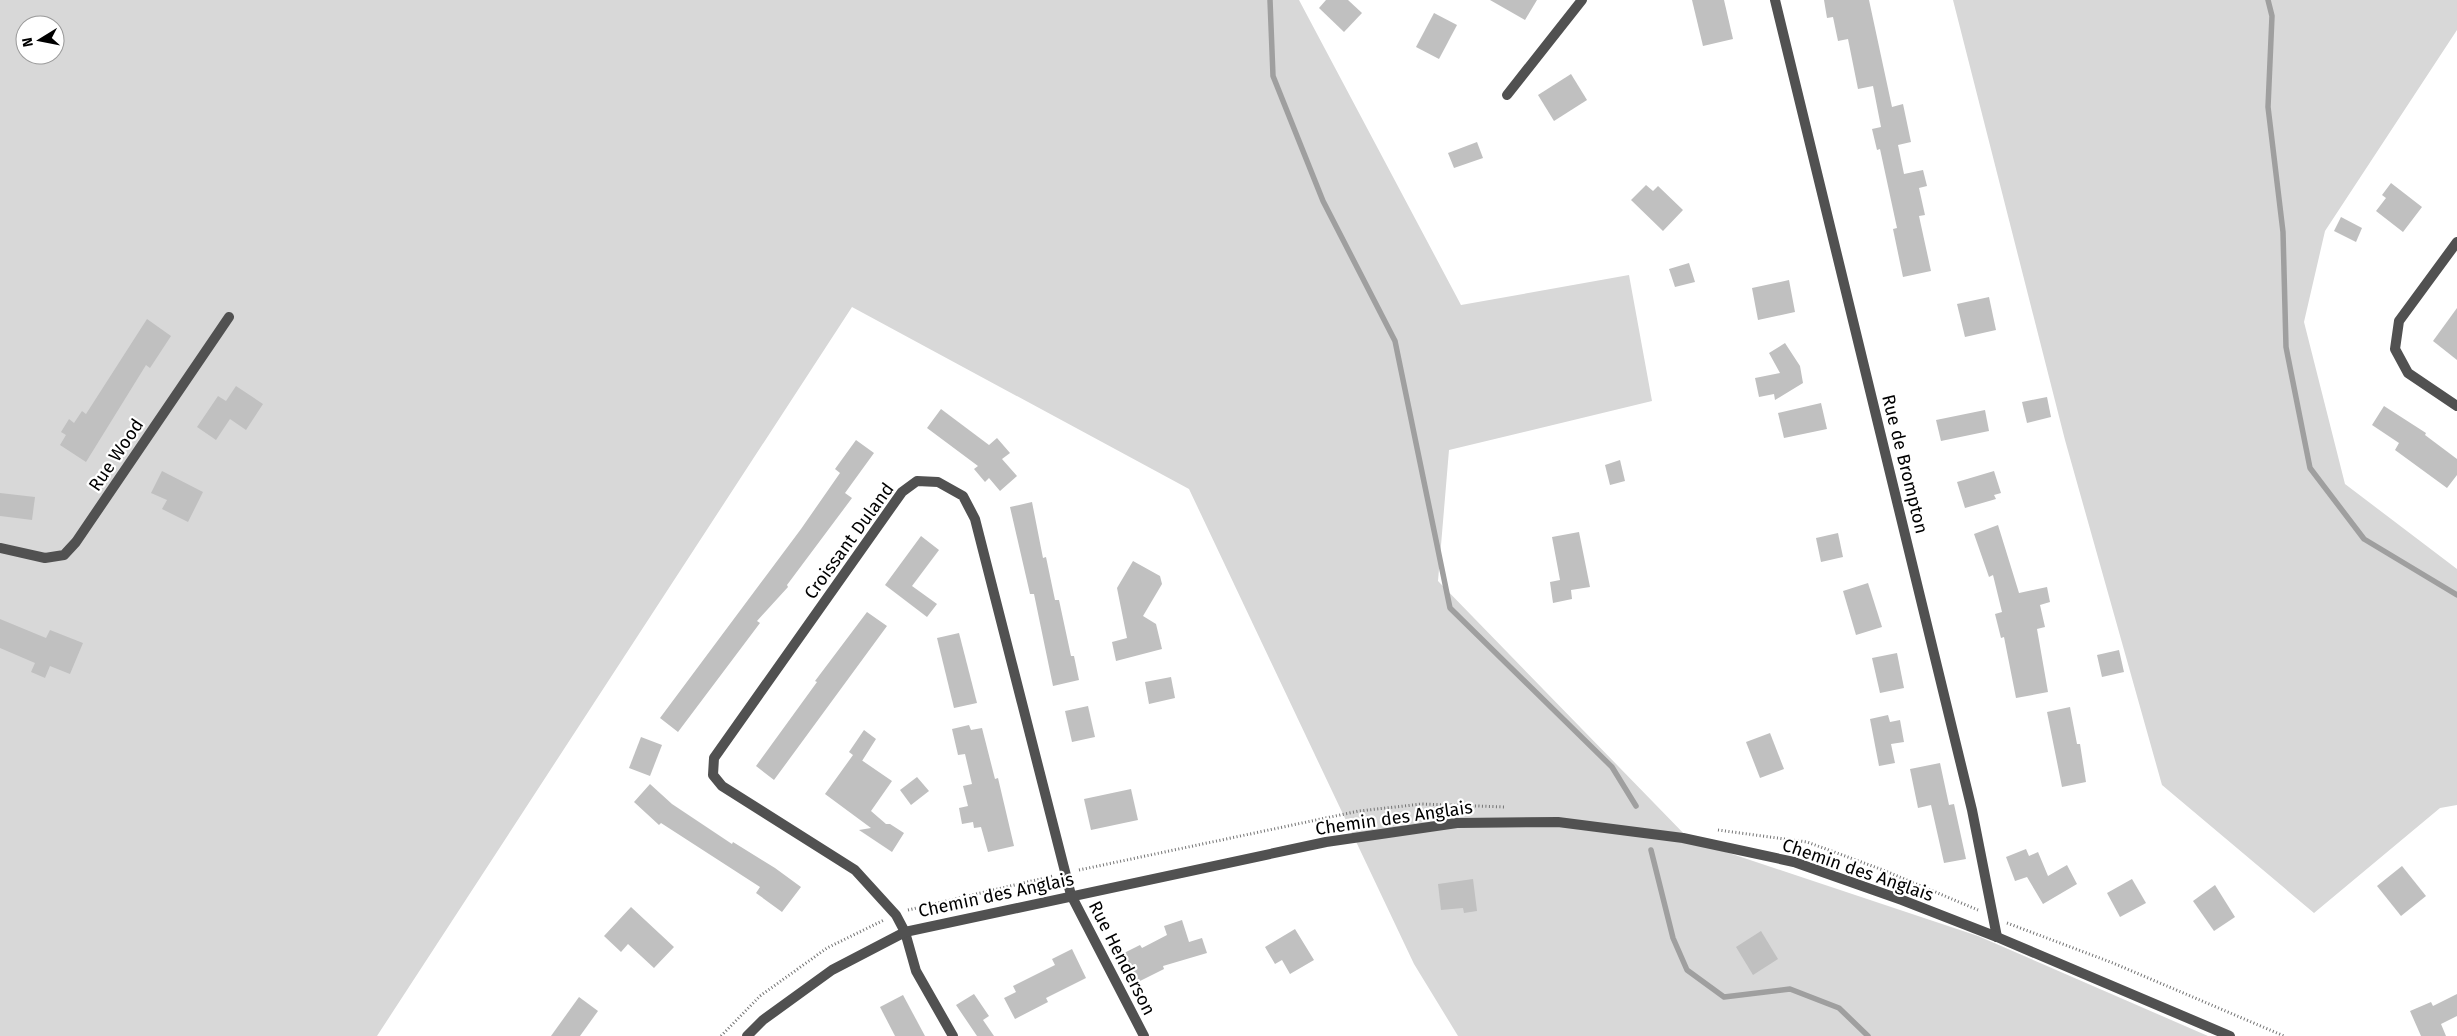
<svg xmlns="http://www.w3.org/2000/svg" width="2457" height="1036" viewBox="0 0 2457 1036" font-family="'Fira Sans',sans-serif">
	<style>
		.green { fill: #d8d8d8; fill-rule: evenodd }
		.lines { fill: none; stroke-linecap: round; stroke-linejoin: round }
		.stream { stroke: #9f9f9f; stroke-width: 5.5 }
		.building { fill: #c0c0c0 }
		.path { stroke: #737373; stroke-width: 3; stroke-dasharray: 1 2.5; stroke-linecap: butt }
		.minor { stroke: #515151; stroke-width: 10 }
		.tertiary { stroke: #515151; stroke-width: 10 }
		.labels { text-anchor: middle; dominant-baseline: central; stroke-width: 4.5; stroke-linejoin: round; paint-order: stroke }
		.street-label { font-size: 18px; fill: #000; stroke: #fff }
	</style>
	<rect width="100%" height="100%" fill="#fff"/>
	<g class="green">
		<path d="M 0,0 L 1299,0 L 1461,305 L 1629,275 L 1652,401 L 1449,450 L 1438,581 L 1690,840 L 1978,936 L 2208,1036 L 1458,1036 L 1414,964 L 1189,489 L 852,307 L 377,1036 L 0,1036 ZM 25,25 L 55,25 L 55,55 L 25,55 Z"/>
		<polygon points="1953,0 2457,0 2457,30 2325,231 2304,322 2345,484 2457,569 2457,805 2440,808 2314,913 2162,785 2065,440"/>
	</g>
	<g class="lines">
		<g class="stream">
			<polyline points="1270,0 1273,76 1323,201 1395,341 1450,608 1612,767 1636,806"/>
			<polyline points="2268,0 2272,16 2268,107 2283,232 2286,347 2310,468 2364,539 2457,595"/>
			<polyline points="1651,850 1673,938 1687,970 1724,997 1790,989 1839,1008 1868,1036"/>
		</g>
	</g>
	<g class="building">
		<polygon points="1326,0 1348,0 1362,13 1344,32 1319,8"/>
		<polygon points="1490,0 1537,0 1525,20"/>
		<polygon points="1692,0 1724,0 1733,39 1703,46"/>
		<polygon points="1824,0 1869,0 1892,107 1903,104 1911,142 1898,145 1904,174 1923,170 1927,186 1919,188 1925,215 1919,216 1931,271 1903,277 1893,229 1897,228 1880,149 1877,150 1872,129 1881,127 1873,86 1858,89 1848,39 1838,41 1833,17 1827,18"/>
		<polygon points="1434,13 1457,25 1439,59 1416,47"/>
		<polygon points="1571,74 1587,100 1554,121 1538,95"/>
		<polygon points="1477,142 1483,158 1454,168 1448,153"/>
		<polygon points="2391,183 2422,207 2403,232 2376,211 2386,198 2382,195"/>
		<polygon points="1646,185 1653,191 1658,186 1683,210 1663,231 1631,200"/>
		<polygon points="2341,217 2362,228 2356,242 2334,231"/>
		<polygon points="1689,263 1695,282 1675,287 1669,269"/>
		<polygon points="1789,280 1795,312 1758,320 1752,288"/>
		<polygon points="1989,297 1996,330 1965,337 1957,304"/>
		<polygon points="2457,308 2457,360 2433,341"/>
		<polygon points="147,319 171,336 150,368 146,365 86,462 60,445 66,435 61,432 69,419 74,423 82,411 86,414"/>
		<polygon points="1785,343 1800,366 1803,383 1775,400 1774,394 1759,397 1755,378 1780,373 1769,353"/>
		<polygon points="236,386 263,404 246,430 230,419 216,440 197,427 218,396 226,401"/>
		<polygon points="2047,397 2051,417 2027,423 2022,402"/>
		<polygon points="1821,403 1827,429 1784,438 1778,413"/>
		<polygon points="2384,406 2426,433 2425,435 2457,459 2457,475 2447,488 2395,450 2399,443 2372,425"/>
		<polygon points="941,409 989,445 997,438 1010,453 1002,459 1017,476 1000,491 989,478 985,482 974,469 978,466 927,428"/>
		<polygon points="1985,410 1989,431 1941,441 1936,420"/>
		<polygon points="856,440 874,453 845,493 852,498 787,585 788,587 757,621 760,623 678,732 660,718 801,529 840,473 835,469"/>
		<polygon points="1620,460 1625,481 1610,485 1605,465"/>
		<polygon points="162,471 203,492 188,522 162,509 167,500 151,493"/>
		<polygon points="1994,471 2001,493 1994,495 1996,499 1965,508 1957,482"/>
		<polygon points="0,493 35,497 32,520 0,516"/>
		<polygon points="1032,502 1043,558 1046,557 1055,600 1059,600 1071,656 1074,656 1079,680 1053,686 1034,594 1030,594 1010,507"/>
		<polygon points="1998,525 2019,593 2047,587 2050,602 2040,605 2045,627 2037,629 2048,692 2016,698 2004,637 2001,638 1995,614 2002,612 1993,575 1989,577 1974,534"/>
		<polygon points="1579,532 1590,587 1571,590 1572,599 1553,603 1550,582 1560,580 1552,537"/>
		<polygon points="1838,533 1843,557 1821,562 1816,538"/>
		<polygon points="921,536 939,550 912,586 937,604 927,617 885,585"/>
		<polygon points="1133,561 1160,576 1162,584 1143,616 1156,624 1162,649 1116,661 1112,642 1127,638 1117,588"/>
		<polygon points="1868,583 1882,627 1856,635 1843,591"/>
		<polygon points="867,612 887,626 774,780 756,766 817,682 815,681"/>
		<polygon points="0,619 46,638 50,630 83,643 70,674 50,666 45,678 31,672 35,663 0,648"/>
		<polygon points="959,633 977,703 954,708 937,638"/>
		<polygon points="2119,650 2124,672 2102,677 2097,655"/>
		<polygon points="1897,653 1904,688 1880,693 1872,658"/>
		<polygon points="1171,677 1175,698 1149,704 1145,682"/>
		<polygon points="1088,706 1095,737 1072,742 1065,711"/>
		<polygon points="2070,707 2077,744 2080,744 2086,782 2062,787 2047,712"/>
		<polygon points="1888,715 1890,722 1900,720 1904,742 1891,744 1895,763 1879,766 1870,719"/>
		<polygon points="969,725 971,730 982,728 995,779 998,778 1014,846 988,852 981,827 974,828 973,822 962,824 959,808 968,806 963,786 972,784 965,754 958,755 952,729"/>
		<polygon points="864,730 876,739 862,761 857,757 892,781 871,811 886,824 890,824 904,833 892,852 859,830 871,828 825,794 853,755 849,752"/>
		<polygon points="1770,733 1784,769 1760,778 1746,742"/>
		<polygon points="641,737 662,745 650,776 629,768"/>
		<polygon points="1940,763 1949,805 1954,804 1966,859 1944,863 1931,805 1918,808 1910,769"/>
		<polygon points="917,777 929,791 911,805 900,790"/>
		<polygon points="650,784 672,804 732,844 733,842 775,868 801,887 782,912 756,893 760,887 661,823 659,825 634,802"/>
		<polygon points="1131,789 1138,820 1091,830 1084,799"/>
		<polygon points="2026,849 2029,856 2038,852 2048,876 2067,865 2077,884 2043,904 2027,877 2015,881 2006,857"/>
		<polygon points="2402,866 2426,896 2401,916 2377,886"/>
		<polygon points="1473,879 1477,911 1464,913 1463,908 1441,910 1438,884"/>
		<polygon points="2132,879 2146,903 2120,917 2107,893"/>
		<polygon points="2215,885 2235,917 2214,931 2193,901"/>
		<polygon points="631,907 674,947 654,968 628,944 621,952 604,936"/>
		<polygon points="1182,920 1189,942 1202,938 1207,953 1163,966 1164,969 1138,982 1124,953 1140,945 1142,948 1167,935 1164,926"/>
		<polygon points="1295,929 1314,960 1290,974 1282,960 1275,964 1265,947"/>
		<polygon points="1761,931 1778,959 1753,975 1736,947"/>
		<polygon points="1072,949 1086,978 1046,998 1048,1002 1015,1019 1004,998 1016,992 1013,986 1055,965 1052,959"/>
		<polygon points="974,994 989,1016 983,1020 994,1036 977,1036 956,1005"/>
		<polygon points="2457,994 2457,1016 2441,1024 2446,1036 2421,1036 2410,1011 2431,1002 2433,1006"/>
		<polygon points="903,995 925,1036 895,1036 880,1007"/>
		<polygon points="579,997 598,1011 580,1036 551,1036"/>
	</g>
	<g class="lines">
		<g class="path">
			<polyline points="1718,830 1807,842 1883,870 1978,910"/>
			<polyline points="1079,870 1359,811 1422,804 1506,807"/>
			<polyline points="908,910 1053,876"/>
			<polyline points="2007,923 2113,963 2284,1036"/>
			<polyline points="721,1036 760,996 827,948 884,920"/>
		</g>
		<g class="minor">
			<polyline points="1775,0 1972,810 1997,937"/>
			<polyline points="1507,95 1582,0"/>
			<polyline points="2457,242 2399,321 2395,349 2408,373 2457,406"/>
			<polyline points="0,548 45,558 64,555 76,542 229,317"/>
			<polyline points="953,1036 916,971 905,932 896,915 855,870 722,786 713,775 714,758 902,492 917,481 938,482 963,496 975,519 1071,895 1144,1036"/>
		</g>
		<polyline class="tertiary" points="747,1036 763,1020 832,970 905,932 1326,842 1457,823 1558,822 1683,838 1794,862 1902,900 1997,937 2230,1036"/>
	</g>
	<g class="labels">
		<g class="street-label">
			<text transform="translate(116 455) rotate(-56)">Rue Wood</text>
			<text transform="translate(1905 464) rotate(76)">Rue de Brompton</text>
			<text transform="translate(849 541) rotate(-54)">Croissant Duland</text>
			<text transform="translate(1394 818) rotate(-8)">Chemin des Anglais</text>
			<text transform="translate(1858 870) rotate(19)">Chemin des Anglais</text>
			<text transform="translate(996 895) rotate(-12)">Chemin des Anglais</text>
			<text transform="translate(1122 958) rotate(63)">Rue Henderson</text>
		</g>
	</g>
	<g transform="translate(40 40) rotate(260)"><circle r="24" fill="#ffffff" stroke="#999999"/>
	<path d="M0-4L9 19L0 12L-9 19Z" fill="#000000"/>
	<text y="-8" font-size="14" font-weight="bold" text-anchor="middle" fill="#000000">N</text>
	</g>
</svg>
